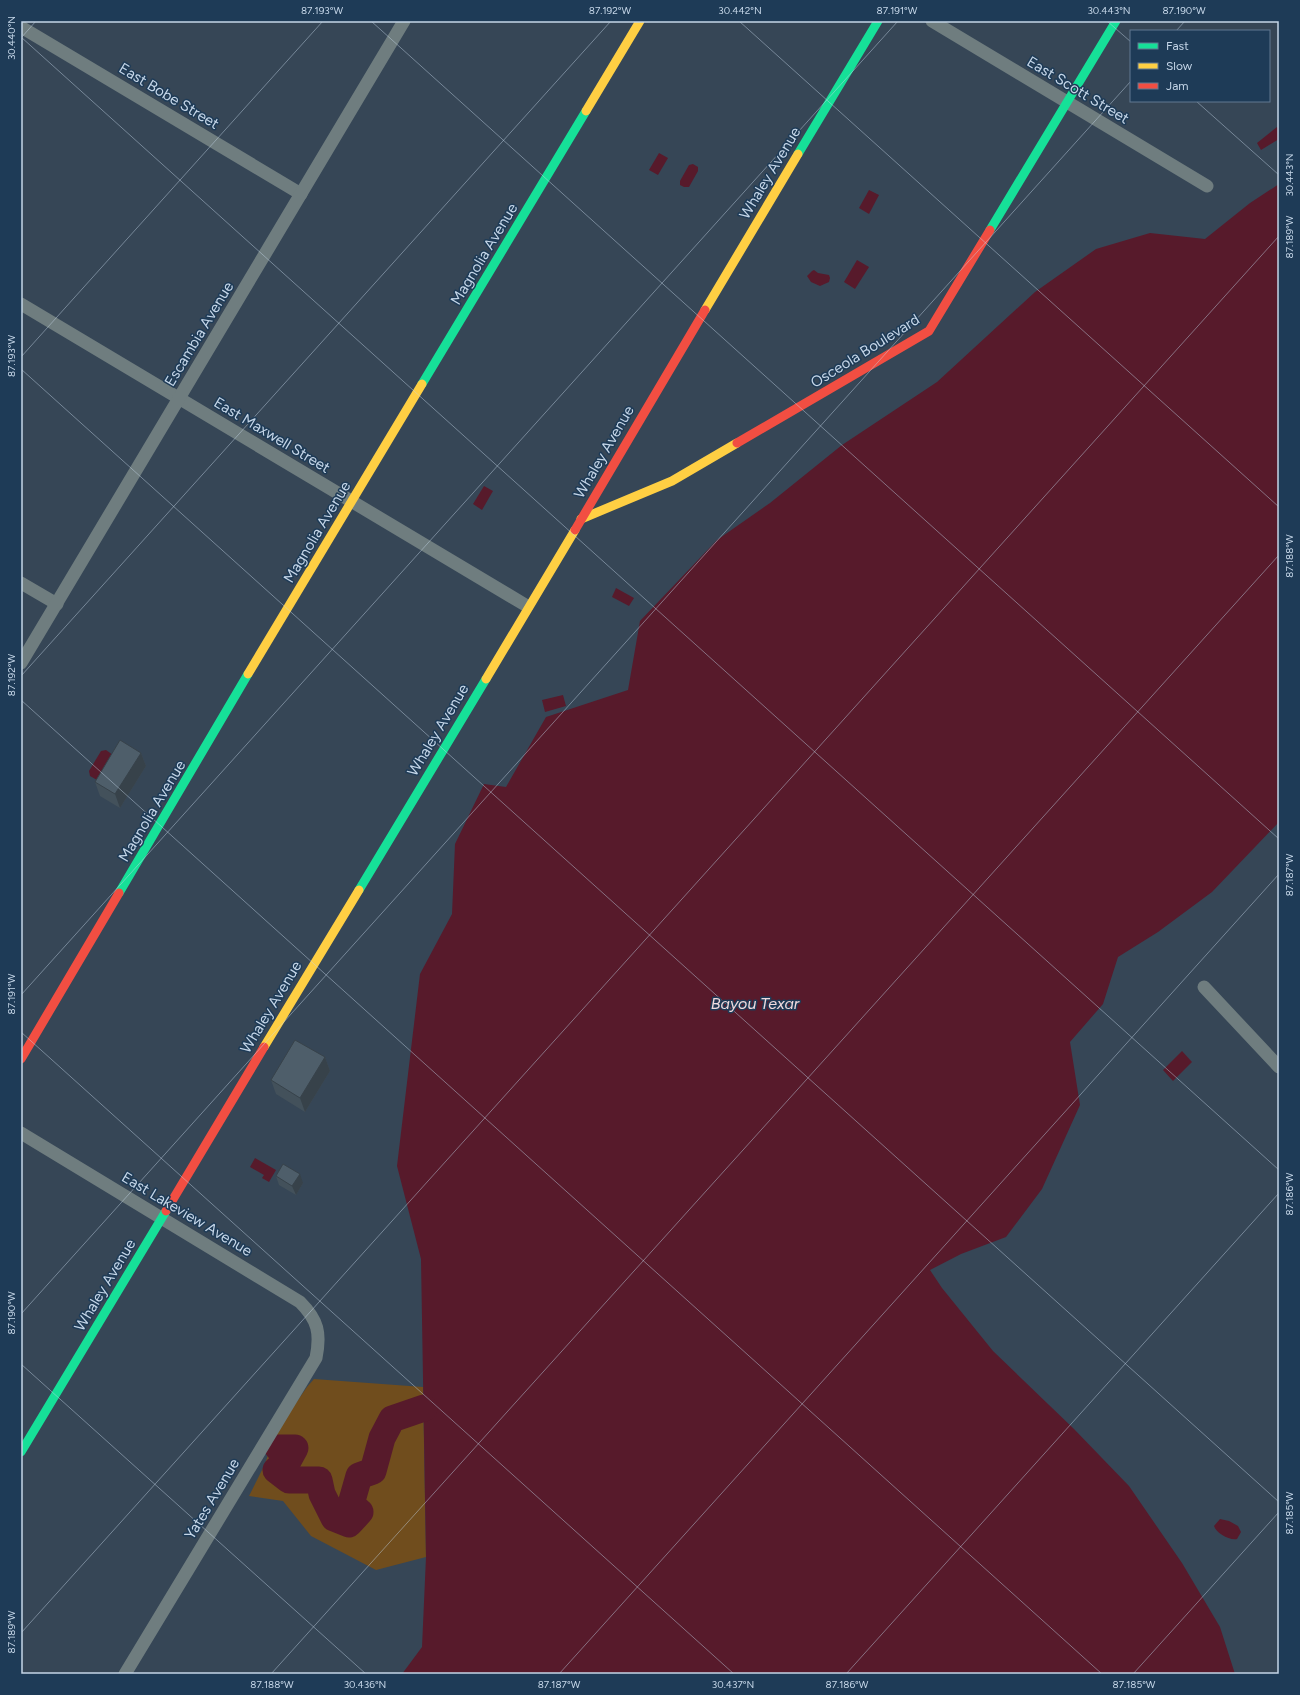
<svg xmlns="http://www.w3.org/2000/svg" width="1300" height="1695" viewBox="0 0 1300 1695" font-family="Figtree,sans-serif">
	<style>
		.green { fill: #704d1d }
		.water { fill: #571a2b }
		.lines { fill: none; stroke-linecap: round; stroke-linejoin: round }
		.river { stroke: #571a2b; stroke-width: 27 }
		.street { stroke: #6f7d7f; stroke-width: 13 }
		.fast { stroke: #16e098; stroke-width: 9 }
		.slow { stroke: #ffcf43; stroke-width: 9 }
		.jam { stroke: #f24e42; stroke-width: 9 }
		.wall { fill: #43515b }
		.shaded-wall { fill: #37424a }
		.building { fill: #4e5e6a; stroke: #37424a }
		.ticks { fill: none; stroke: #c5d6e8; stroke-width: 1; stroke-opacity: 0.45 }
		.labels { text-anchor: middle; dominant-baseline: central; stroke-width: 3; stroke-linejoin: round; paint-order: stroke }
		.street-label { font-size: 15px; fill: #c5d6e8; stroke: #1e3b57 }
		.water-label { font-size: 16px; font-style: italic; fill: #f1dadd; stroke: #1e3b57 }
		.neatline { fill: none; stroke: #c5d6e8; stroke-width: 1.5 }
		.ticks-label { font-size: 10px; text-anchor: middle; fill: #c5d6e8 }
	</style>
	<rect width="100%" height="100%" fill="#364656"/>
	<polygon class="green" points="314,1379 423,1387 426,1557 376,1570 311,1536 283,1501 249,1496 265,1464 275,1433 307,1387"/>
	<g class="water">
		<polygon points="1277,127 1279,130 1279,139 1261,150 1257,143"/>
		<polygon points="659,153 668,158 658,175 649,170"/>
		<polygon points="693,164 698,167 698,171 689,187 684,187 680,185 680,181 689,165"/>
		<polygon points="1279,184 1279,822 1212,892 1158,932 1118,957 1103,1004 1070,1042 1080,1105 1042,1189 1006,1237 961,1254 930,1270 942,1288 993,1351 1074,1429 1129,1486 1182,1563 1220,1627 1235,1674 402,1674 422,1647 426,1557 421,1259 397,1166 420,974 452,914 455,844 484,784 506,787 546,717 628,690 640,621 717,540 770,503 842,445 937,382 1035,292 1096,249 1150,233 1205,239 1250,203"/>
		<polygon points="869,190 879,195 869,214 859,208"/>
		<polygon points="857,260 869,267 855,289 844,282"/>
		<polygon points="814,270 818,273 829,275 830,278 829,282 820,286 811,282 807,276 812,271"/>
		<polygon points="484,486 493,491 482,510 473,504"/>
		<polygon points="616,588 634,598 629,606 612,597"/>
		<polygon points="563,695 566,706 545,712 542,700"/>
		<polygon points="106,750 113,755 97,780 90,776 89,771 101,751"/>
		<polygon points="1182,1051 1192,1062 1173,1081 1163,1070"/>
		<polygon points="255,1158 276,1170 269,1182 262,1178 264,1175 250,1167"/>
		<path d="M 1220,1519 L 1229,1521 L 1238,1526 L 1241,1532 L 1237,1539 C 1230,1541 1216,1533 1214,1526 Z"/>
	</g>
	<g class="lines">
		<polyline class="river" points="278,1448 295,1448 289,1459 276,1470 289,1480 319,1480 322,1494 334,1518 349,1524 360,1512 351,1504 359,1476 373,1471 382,1438 392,1419 424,1408"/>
		<g class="street">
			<polyline points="932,21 1207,186"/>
			<polyline points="21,27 301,194"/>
			<polyline points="21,304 527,606"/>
			<polyline points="21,583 57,604"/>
			<polyline points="21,663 404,21"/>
			<polyline points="1204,987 1279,1067"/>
			<path d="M 21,1133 L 300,1302 C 318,1320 321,1333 316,1358 L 125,1674"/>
		</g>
		<g class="fast">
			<polyline points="798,154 878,21"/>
			<polyline points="990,230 1116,21"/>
			<polyline points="422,384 586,111"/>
			<polyline points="359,890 486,679"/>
			<polyline points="119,893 248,674"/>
			<polyline points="21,1452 166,1211"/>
		</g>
		<g class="slow">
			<polyline points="586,111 640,21"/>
			<polyline points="705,310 798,154"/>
			<polyline points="581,519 672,481 737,443"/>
			<polyline points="248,674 422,384"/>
			<polyline points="486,679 575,530"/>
			<polyline points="264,1047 359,890"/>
		</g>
		<g class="jam">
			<polyline points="737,443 929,331 990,230"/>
			<polyline points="575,530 705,310"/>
			<polyline points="21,1059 119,893"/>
			<polyline points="166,1211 264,1047"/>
		</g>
	</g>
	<g class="wall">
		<polygon points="141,753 146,766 120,808 100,796 95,782"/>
		<polygon points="325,1057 330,1071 305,1112 276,1094 271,1080"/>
		<polygon points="276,1176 303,1183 296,1195 279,1185"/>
	</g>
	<g class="shaded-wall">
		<polygon points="141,753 146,766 120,808 115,794"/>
		<polygon points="325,1057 330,1071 305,1112 300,1098"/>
		<polygon points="300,1174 303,1183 296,1195 292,1186"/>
	</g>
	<g class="building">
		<polygon points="120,740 141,753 115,794 95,782"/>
		<polygon points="295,1040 325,1057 300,1098 271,1080"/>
		<polygon points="283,1164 300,1174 292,1186 276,1176"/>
	</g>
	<path class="ticks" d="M 371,21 L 1279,839M 739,21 L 1279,507M 1107,21 L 1131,42M 1176,31 L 1185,21M 21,37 L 1279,1170M 21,38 L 36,21M 1196,101 L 1279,175M 21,357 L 323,21M 21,369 L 1279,1502M 21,676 L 611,21M 21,700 L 1102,1674M 21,995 L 898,21M 21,1032 L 734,1674M 21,1314 L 1131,81M 21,1364 L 366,1674M 21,1633 L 1279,236M 271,1674 L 1279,555M 559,1674 L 1279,874M 846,1674 L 1279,1193M 1133,1674 L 1279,1512"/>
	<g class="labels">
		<g class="street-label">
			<text transform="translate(1078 90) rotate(31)">East Scott Street</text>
			<text transform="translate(169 96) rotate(31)">East Bobe Street</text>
			<text transform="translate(770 173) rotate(-59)">Whaley Avenue</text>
			<text transform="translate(484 254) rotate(-59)">Magnolia Avenue</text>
			<text transform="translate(199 334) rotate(-59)">Escambia Avenue</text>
			<text transform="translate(865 351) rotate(-32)">Osceola Boulevard</text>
			<text transform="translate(272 435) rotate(31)">East Maxwell Street</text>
			<text transform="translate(604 452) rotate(-60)">Whaley Avenue</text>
			<text transform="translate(317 532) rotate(-59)">Magnolia Avenue</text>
			<text transform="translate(438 730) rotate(-59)">Whaley Avenue</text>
			<text transform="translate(152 811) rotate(-59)">Magnolia Avenue</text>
			<text transform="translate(271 1007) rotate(-59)">Whaley Avenue</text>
			<text transform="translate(187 1214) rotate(31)">East Lakeview Avenue</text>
			<text transform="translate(105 1285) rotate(-59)">Whaley Avenue</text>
			<text transform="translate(212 1499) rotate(-59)">Yates Avenue</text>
		</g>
		<g class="water-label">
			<text x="755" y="1003">Bayou Texar</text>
		</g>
	</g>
	<rect width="1300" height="1695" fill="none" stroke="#1e3b57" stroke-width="44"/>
	<rect x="1130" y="30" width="140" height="72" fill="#1e3b57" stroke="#617991"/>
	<rect x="1138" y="43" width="20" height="6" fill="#16e098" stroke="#617991"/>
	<text x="1166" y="50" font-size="12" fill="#c5d6e8">Fast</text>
	<rect x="1138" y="63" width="20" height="6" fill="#ffcf43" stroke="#617991"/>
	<text x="1166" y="70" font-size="12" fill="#c5d6e8">Slow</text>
	<rect x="1138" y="83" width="20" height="6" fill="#f24e42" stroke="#617991"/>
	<text x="1166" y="90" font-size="12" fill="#c5d6e8">Jam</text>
	<rect x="22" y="22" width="1256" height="1651" class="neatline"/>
	<g class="ticks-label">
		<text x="322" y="14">87.193°W</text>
		<text x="610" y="14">87.192°W</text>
		<text x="740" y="14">30.442°N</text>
		<text x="897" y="14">87.191°W</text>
		<text x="1109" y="14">30.443°N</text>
		<text x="1184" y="14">87.190°W</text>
		<text transform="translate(11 38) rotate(-90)" y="4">30.440°N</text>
		<text transform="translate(1289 175) rotate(-90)" y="4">30.443°N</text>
		<text transform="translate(1289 237) rotate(-90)" y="4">87.189°W</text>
		<text transform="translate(11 356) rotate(-90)" y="4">87.193°W</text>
		<text transform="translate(1289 556) rotate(-90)" y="4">87.188°W</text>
		<text transform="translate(11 675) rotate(-90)" y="4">87.192°W</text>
		<text transform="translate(1289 875) rotate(-90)" y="4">87.187°W</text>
		<text transform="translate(11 994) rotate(-90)" y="4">87.191°W</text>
		<text transform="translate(1289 1194) rotate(-90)" y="4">87.186°W</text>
		<text transform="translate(11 1313) rotate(-90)" y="4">87.190°W</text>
		<text transform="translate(1289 1513) rotate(-90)" y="4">87.185°W</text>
		<text transform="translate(11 1632) rotate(-90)" y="4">87.189°W</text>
		<text x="272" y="1688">87.188°W</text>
		<text x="365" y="1688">30.436°N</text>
		<text x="559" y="1688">87.187°W</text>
		<text x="733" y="1688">30.437°N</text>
		<text x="847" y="1688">87.186°W</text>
		<text x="1134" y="1688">87.185°W</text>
	</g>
</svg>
